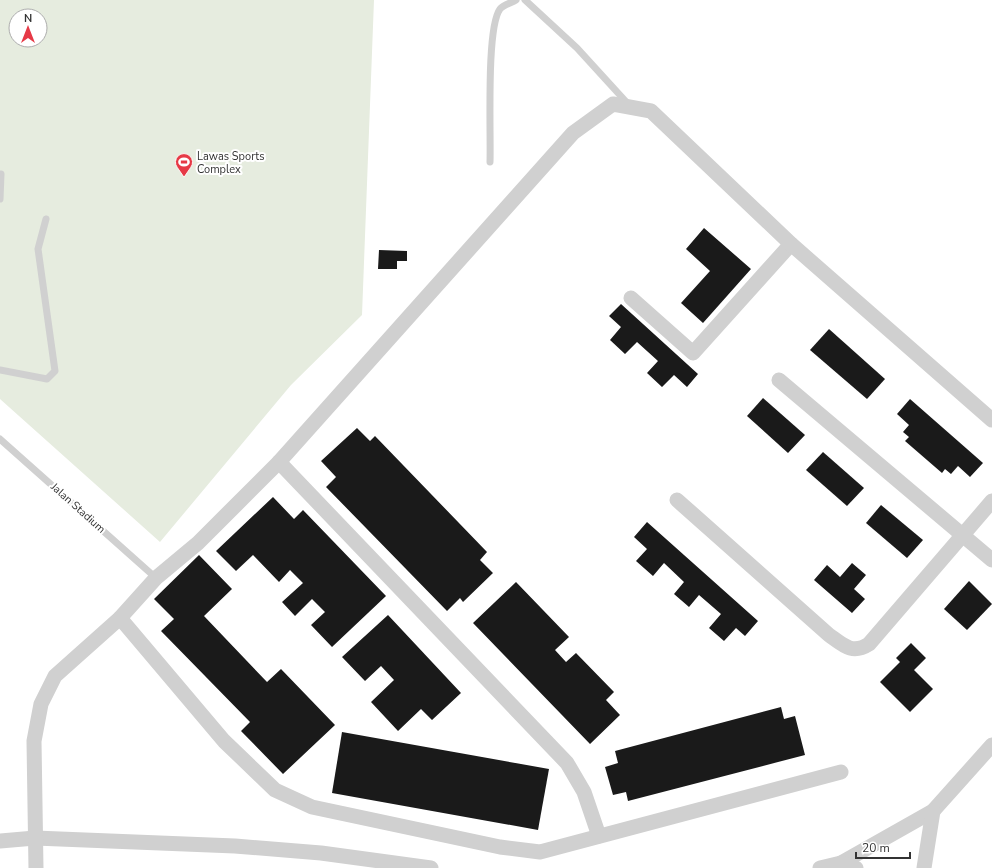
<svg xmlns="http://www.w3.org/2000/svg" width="992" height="868" viewBox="0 0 992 868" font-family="'Nunito Sans',sans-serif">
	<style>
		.green { fill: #e6ecdf; fill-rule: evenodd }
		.building { fill: #1a1a1a }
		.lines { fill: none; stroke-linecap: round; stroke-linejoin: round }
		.service { stroke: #d0d0d0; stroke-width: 7 }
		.minor { stroke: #d0d0d0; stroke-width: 15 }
		.labels { text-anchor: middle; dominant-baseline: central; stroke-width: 4; stroke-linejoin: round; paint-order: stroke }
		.poi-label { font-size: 11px; fill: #333; stroke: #fff; text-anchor: start }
		.street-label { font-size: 11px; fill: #333; stroke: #fff }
	</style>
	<rect width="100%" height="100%" fill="#fff"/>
	<path class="green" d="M 0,0 L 374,0 L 362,315 L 291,385 L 160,542 L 0,399 ZM 16,16 L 40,16 L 40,40 L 16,40 Z"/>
	<g class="building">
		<polygon points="704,228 751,269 703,323 681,303 710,271 686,249"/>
		<polygon points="379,250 407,251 407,261 397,261 397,269 378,269"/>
		<polygon points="621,304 698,374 687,387 674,375 662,387 647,373 658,361 637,342 625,354 610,340 621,327 609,316"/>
		<polygon points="829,329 885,379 867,399 810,350"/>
		<polygon points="763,398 805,435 788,453 747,416"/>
		<polygon points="910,399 983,463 970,477 958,466 951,474 945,469 942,473 905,441 909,437 903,432 909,425 897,414"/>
		<polygon points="357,428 370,441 375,436 487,552 480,560 493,573 463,602 460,598 447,611 326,487 336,477 321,461"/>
		<polygon points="823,452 864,488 847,506 806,470"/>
		<polygon points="273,497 294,519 303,510 386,596 332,647 311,625 325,612 312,599 295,616 282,602 303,583 290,570 279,582 253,555 236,571 216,551"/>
		<polygon points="881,505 923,540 907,558 866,523"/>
		<polygon points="647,522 758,621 745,636 736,628 724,641 709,628 721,614 699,595 689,607 674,594 684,582 664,563 653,576 636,561 647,549 634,537"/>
		<polygon points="199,555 232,589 204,616 267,682 281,669 335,725 283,774 241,731 250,722 161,631 174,619 154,599"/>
		<polygon points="852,563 866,575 854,589 865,599 852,613 814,580 827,565 840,577"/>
		<polygon points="969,581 992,604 967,630 944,609"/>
		<polygon points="516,582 569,637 555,650 566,662 576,653 614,692 606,700 620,715 590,744 473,623"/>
		<polygon points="388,615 461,693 432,720 421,709 398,731 371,702 394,680 381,666 365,681 342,657"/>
		<polygon points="911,643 926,658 914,670 933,689 910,712 880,682 900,662 896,658"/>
		<polygon points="781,707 784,719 795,716 805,755 628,801 626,792 613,795 605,767 618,763 615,751"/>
		<polygon points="342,732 549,769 538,830 332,793"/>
	</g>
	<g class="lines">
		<g class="service">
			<polyline points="525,0 577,48 629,105"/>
			<path d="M 490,162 C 491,133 486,28 500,9 C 503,5 511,3 516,0"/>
			<polyline points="0,199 1,174"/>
			<polyline points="0,370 47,379 55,371 38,249 46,219"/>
			<polyline points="0,439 156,578"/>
		</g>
		<g class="minor">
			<polyline points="631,298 693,353 791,244"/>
			<polyline points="779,380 992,560"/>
			<polyline points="279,462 567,763 584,792 599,836"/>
			<path d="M 677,500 L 829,635 C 843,645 852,655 869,644 L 992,501"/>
			<polyline points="120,618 224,741 275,790 312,807 500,847 540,852 841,772"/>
			<polyline points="0,841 35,838 235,846 321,853 431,868"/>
			<polyline points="841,863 933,811 992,745"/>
			<polyline points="36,868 34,741 41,704 55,676 120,618 156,578 198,543 279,462 573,133 613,104 651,111 791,244 992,420"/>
			<polyline points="820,868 841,863 856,868"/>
			<polyline points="924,868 933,811"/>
		</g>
	</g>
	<defs>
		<g id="stadium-pin" transform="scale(0.9)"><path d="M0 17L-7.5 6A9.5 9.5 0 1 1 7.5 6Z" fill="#e63946" stroke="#fff"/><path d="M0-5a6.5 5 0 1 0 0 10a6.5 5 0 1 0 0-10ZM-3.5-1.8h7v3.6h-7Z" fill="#fff"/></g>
	</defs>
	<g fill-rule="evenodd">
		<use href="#stadium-pin" x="184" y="162"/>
	</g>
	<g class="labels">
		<g class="poi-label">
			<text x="197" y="156">Lawas Sports<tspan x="197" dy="13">Complex</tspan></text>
		</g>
		<g class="street-label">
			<text transform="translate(78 508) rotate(42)">Jalan Stadium</text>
		</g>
	</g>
	<g transform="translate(28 28)"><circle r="19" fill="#ffffff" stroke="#adadad"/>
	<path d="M0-3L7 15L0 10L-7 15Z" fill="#e63946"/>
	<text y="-6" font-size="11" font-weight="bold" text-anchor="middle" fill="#333333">N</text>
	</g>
	<path d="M856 852v6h54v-6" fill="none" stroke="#333333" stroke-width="2"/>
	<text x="862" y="852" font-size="12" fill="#333333" stroke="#ffffff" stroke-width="3" paint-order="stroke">20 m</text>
</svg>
